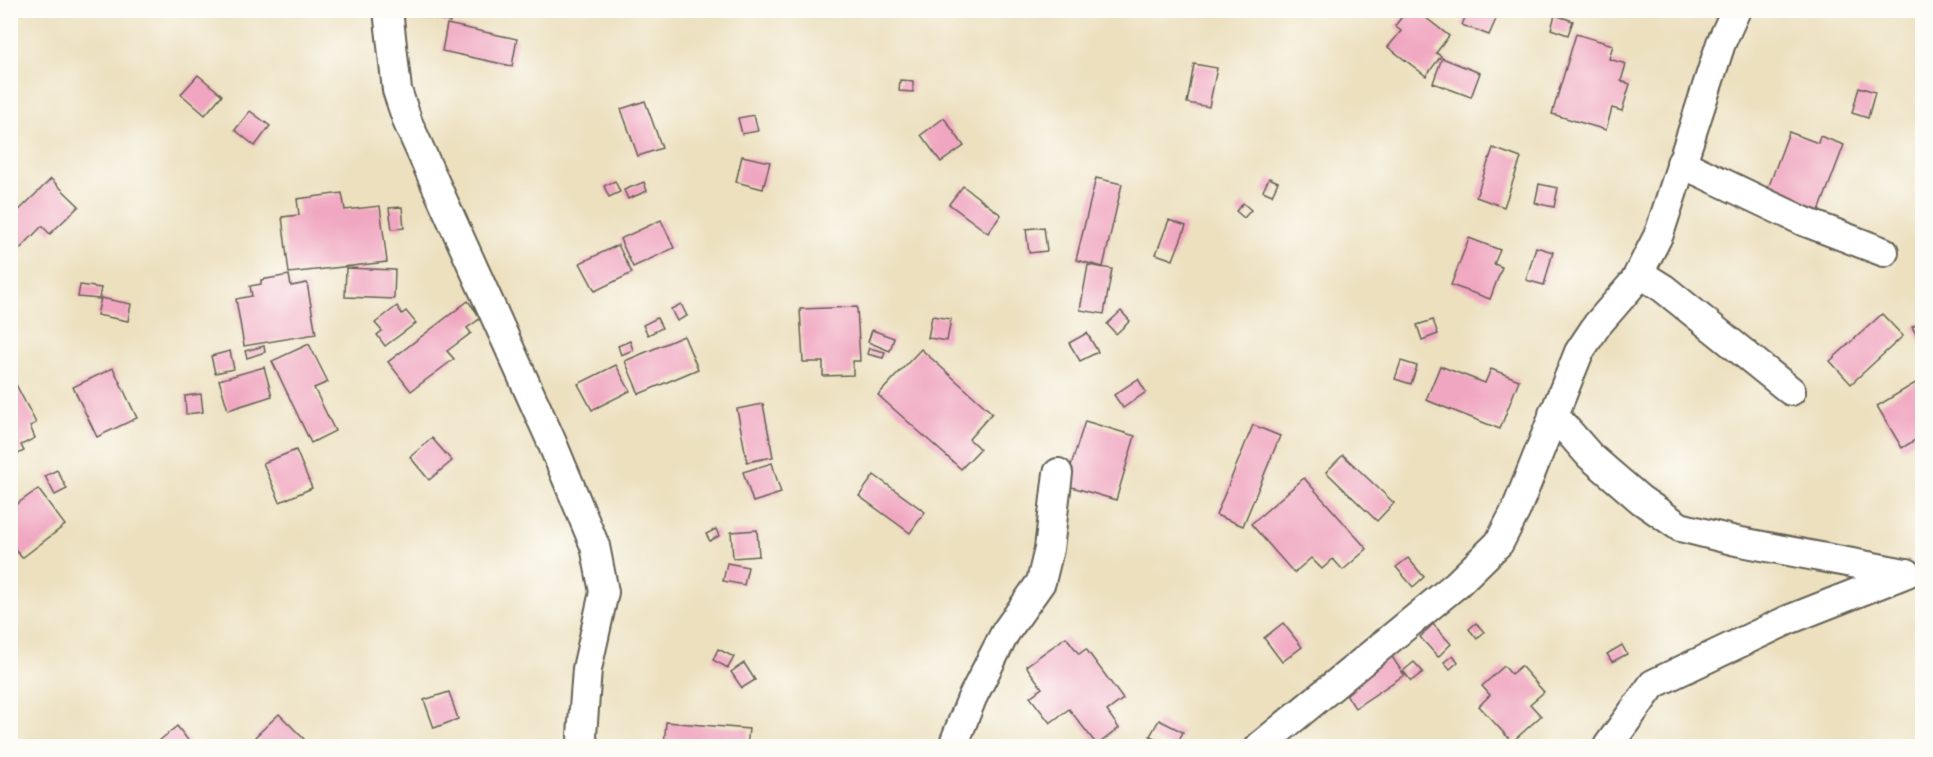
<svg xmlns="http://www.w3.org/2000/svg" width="1933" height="757" viewBox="0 0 1933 757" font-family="'Patrick Hand',sans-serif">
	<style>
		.building { fill: #f0a5c0 }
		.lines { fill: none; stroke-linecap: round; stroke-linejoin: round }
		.street-casing { stroke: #656155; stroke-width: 32 }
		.street { stroke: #fff; stroke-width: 28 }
	</style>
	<rect width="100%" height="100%" fill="#fdfcf7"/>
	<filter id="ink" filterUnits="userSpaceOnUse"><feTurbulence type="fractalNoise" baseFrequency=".0167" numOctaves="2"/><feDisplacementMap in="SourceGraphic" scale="12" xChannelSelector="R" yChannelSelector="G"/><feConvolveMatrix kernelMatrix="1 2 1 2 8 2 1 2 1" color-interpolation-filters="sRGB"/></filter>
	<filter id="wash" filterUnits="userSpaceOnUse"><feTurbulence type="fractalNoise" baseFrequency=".008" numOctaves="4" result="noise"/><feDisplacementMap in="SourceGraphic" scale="24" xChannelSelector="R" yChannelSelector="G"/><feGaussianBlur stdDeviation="1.35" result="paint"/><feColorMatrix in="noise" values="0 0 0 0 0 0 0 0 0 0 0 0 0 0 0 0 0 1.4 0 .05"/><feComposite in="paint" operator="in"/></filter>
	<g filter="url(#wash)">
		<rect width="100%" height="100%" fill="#ece0bf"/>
		<g id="blocks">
			<g class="building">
				<polygon points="419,10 452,10 450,22 418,15"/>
				<polygon points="1407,10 1416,10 1449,36 1436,53 1441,56 1426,76 1388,47 1401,31 1395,26"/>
				<polygon points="1468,10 1481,10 1497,17 1489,35 1462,25"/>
				<polygon points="1555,15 1573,21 1568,35 1551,29"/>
				<polygon points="447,24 517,39 512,66 442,51"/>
				<polygon points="1576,34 1613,45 1609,59 1626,64 1621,81 1630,84 1622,111 1612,108 1606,130 1552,114"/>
				<polygon points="1442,58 1480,73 1471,97 1433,83"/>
				<polygon points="1194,64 1217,68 1209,107 1187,103"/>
				<polygon points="198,75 222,95 205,115 181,94"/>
				<polygon points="900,80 913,81 913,92 899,91"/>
				<polygon points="1859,87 1875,92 1868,118 1852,113"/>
				<polygon points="645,101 662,148 638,156 621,109"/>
				<polygon points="250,111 270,126 255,146 235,130"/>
				<polygon points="754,115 758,131 742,134 738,118"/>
				<polygon points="944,118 964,146 941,162 921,135"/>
				<polygon points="1789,132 1818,143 1820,136 1844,145 1819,211 1767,191"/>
				<polygon points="1493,148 1521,158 1504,207 1476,197"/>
				<polygon points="742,156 770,162 763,189 736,182"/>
				<polygon points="1096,178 1122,184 1103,267 1076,260"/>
				<polygon points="1269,178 1278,182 1272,195 1263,191"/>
				<polygon points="51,179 79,206 50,234 42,226 18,251 10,243 10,219"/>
				<polygon points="615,181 620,192 609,197 604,186"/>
				<polygon points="644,182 647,191 628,199 624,190"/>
				<polygon points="1539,184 1558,188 1554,207 1535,203"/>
				<polygon points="963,186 1001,215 988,233 949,204"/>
				<polygon points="342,193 345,210 380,206 387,262 289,273 282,217 299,215 297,199"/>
				<polygon points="1243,203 1251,210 1244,218 1236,211"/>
				<polygon points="402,207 404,228 392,229 389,208"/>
				<polygon points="661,220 674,248 633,267 620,239"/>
				<polygon points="1169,220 1186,226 1173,260 1156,254"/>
				<polygon points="1044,227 1047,251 1029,253 1026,229"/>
				<polygon points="1469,238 1500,250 1494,264 1502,267 1490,299 1451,285"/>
				<polygon points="618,245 632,273 595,291 580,263"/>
				<polygon points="1536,247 1553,252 1544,285 1526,280"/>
				<polygon points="1088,265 1112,269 1104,314 1080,310"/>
				<polygon points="346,268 395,270 394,299 345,297"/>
				<polygon points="289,275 291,286 307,283 316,334 244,346 236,299 252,296 250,286 261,284 261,280"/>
				<polygon points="80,285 101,288 99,299 78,297"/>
				<polygon points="101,298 131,304 128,321 97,315"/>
				<polygon points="468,301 481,318 467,328 471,333 447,351 454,359 411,391 388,362"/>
				<polygon points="681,304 687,316 677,321 671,309"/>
				<polygon points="397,306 402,314 406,311 416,323 385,346 377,335 382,331 375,323"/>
				<polygon points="857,307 860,361 853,361 853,375 823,376 823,362 803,362 800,309"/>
				<polygon points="1121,311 1130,321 1116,334 1107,324"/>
				<polygon points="1882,314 1903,336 1851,384 1830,361"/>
				<polygon points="932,316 951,319 947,341 928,338"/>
				<polygon points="657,318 662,328 648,335 643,325"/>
				<polygon points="1433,320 1438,334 1422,340 1417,325"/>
				<polygon points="1922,321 1922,344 1912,327"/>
				<polygon points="872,330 894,338 890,351 868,342"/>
				<polygon points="1087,333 1098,352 1080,361 1069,343"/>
				<polygon points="684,336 698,369 639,394 625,361"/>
				<polygon points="630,341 633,350 621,355 618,346"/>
				<polygon points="309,344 328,382 314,388 335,431 311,443 272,361"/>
				<polygon points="264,346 265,352 247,358 245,351"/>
				<polygon points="869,348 885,352 883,358 867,354"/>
				<polygon points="921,349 992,413 969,439 980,449 961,469 878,395"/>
				<polygon points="230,351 234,369 215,373 211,356"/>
				<polygon points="1401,361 1417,366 1411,384 1395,379"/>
				<polygon points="616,365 630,391 592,410 578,384"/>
				<polygon points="1440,366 1485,383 1491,369 1519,380 1500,429 1426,400"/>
				<polygon points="264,367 272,396 228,410 219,380"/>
				<polygon points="113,368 137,418 97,437 73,387"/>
				<polygon points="10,373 36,423 30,426 35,438 21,445 24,451 10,458"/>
				<polygon points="1138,379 1146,392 1123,408 1114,395"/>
				<polygon points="1922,379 1922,453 1915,440 1902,448 1877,406"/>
				<polygon points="201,394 203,412 186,414 185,396"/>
				<polygon points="763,404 773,457 747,462 737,409"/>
				<polygon points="1085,421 1135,436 1116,500 1065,485"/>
				<polygon points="1253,425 1280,436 1243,526 1216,515"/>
				<polygon points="432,438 452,461 429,480 410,457"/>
				<polygon points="296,450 312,488 280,502 263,463"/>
				<polygon points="1343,455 1394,503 1377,521 1326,472"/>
				<polygon points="772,463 781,493 753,502 743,472"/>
				<polygon points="57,470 67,489 55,495 45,476"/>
				<polygon points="874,475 925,512 910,533 859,496"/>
				<polygon points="1304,478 1367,549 1343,570 1333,559 1322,569 1311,558 1294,573 1251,524"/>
				<polygon points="38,489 65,525 22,558 10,542 10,509"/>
				<polygon points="716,529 719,536 710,541 706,534"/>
				<polygon points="757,530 759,556 733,558 731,532"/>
				<polygon points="1408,558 1424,577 1413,587 1396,567"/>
				<polygon points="727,563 748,567 744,585 723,581"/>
				<polygon points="1283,623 1302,647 1282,662 1264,638"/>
				<polygon points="1476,623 1484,632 1477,639 1469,629"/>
				<polygon points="1433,624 1451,644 1438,657 1420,637"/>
				<polygon points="1066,637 1079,654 1086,649 1123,699 1107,711 1119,728 1097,745 1069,709 1050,723 1030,697 1042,688 1026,666"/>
				<polygon points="1622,645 1627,654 1612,662 1607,654"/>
				<polygon points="718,649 734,657 728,668 713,660"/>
				<polygon points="1389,652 1404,675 1355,708 1340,685"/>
				<polygon points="1453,655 1458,662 1450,669 1444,662"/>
				<polygon points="1414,662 1423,672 1411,681 1403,671"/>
				<polygon points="744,663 755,680 742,688 731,672"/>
				<polygon points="1504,666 1511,674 1521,666 1544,692 1530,704 1541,716 1512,742 1479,706 1490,695 1482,686"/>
				<polygon points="449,692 458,719 434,728 424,700"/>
				<polygon points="279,714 304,739 297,746 265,746 255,737"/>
				<polygon points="1159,720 1183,732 1176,746 1171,746 1150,736"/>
				<polygon points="666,722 749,729 747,746 664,746"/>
				<polygon points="177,726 191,744 188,746 164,746 159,741"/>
			</g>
		</g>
	</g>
	<g filter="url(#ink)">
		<use href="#blocks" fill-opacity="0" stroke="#656155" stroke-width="1.5"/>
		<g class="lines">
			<g class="street-casing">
				<g id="street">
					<polyline points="388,10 397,90 408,123 550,438 595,546 604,592 587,669 582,735 583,746"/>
					<polyline points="1681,163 1803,221 1884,252"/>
					<polyline points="1639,273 1663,288 1791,391"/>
					<polyline points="1553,414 1590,456 1641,500 1680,527 1736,541 1905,573"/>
					<polyline points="953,746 972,698 1005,633 1041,582 1049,549 1058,473"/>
					<polyline points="1260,746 1457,584 1499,543 1516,510 1579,352 1597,325 1635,281 1659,234 1721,43 1736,10"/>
					<polyline points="1608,746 1653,684 1788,620 1907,573"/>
				</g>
			</g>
			<use href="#street" class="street"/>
		</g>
	</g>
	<rect width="1933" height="757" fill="none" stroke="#fdfcf7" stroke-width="36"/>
</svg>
